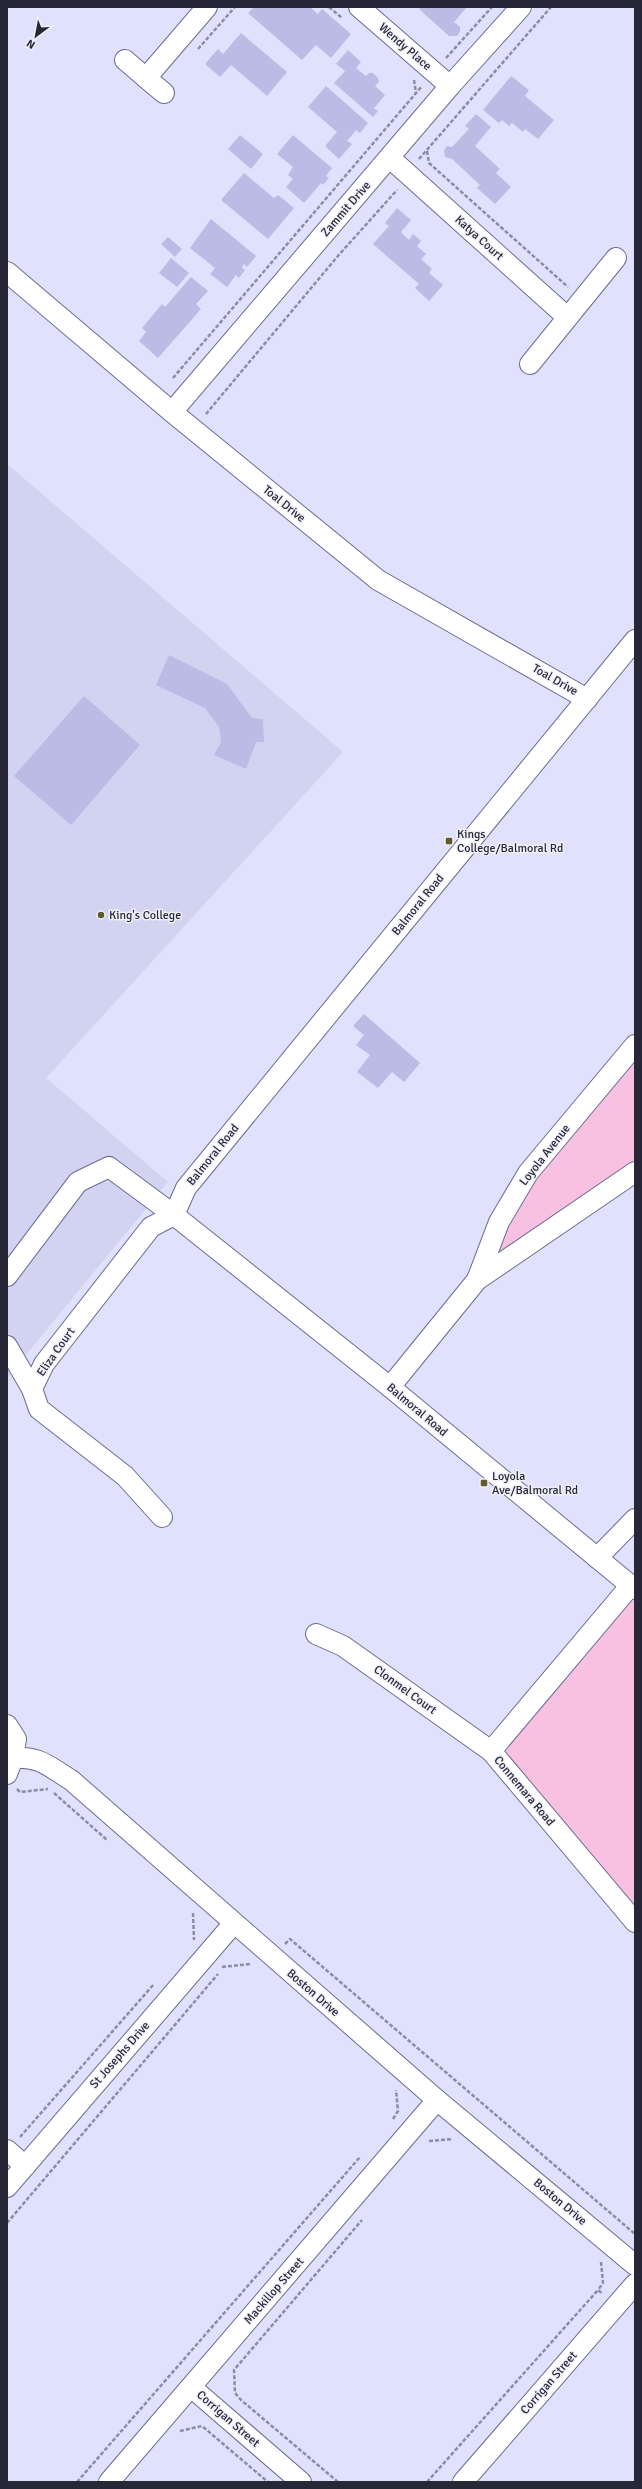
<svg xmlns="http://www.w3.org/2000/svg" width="642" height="2489" viewBox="0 0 642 2489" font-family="Signika,sans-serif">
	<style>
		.built { fill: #d2d3f1 }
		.green { fill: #f9c1e1 }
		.building { fill: #bbbce6 }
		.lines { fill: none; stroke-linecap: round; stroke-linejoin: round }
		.minor-casing { stroke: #6b6c92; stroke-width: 22 }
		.path { stroke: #8c8ca2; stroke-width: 2.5; stroke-dasharray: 4 2; stroke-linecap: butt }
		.minor { stroke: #fff; stroke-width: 20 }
		.poi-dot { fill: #605b27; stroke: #f0f0f9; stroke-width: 1.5 }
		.labels { text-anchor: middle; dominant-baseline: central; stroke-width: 3; stroke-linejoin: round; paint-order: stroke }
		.street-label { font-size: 12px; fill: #272737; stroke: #f0f0f9 }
		.poi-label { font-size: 12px; fill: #272737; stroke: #f0f0f9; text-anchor: start }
	</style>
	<rect width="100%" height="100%" fill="#e0e1fc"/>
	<polygon class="built" points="7,464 343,752 46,1078 168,1182 7,1378"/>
	<g class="green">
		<polygon points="635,1045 635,1172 477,1280 499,1222"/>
		<polygon points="635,1589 635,1922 491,1751"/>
	</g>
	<g class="building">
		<polygon points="254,7 310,7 318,14 322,9 351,34 331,58 316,45 302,60 248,13"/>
		<polygon points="421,7 467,7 454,22 460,27 460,32 457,36 449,36 419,9"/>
		<polygon points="241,33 287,72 267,96 231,65 220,77 205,64 218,49 223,54"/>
		<polygon points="348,50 361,62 356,68 366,76 369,73 373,73 378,78 379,82 375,86 385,95 374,108 378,111 373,117 334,83 345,71 336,64"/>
		<polygon points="511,76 529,90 525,96 554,120 538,139 525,129 523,132 512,123 509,126 502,120 499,123 483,110"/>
		<polygon points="326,86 368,123 360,133 356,130 347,141 352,144 339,159 325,146 337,132 308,107"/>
		<polygon points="476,114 491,127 475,146 500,169 496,173 511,187 495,204 477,188 480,185 452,159 445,157 444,150 447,146 452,147 469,129 465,126"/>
		<polygon points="240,135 263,154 251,169 228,149"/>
		<polygon points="293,135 332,168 326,176 329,178 323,185 321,183 304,203 286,187 293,179 288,175 293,167 277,154"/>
		<polygon points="244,173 274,198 278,195 294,208 268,239 221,200"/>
		<polygon points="397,208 411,220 401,232 409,240 413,234 421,241 417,246 426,254 421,259 432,269 429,273 443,285 429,301 415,288 419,284 373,244 389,226 385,223"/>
		<polygon points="211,219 256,256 247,267 244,264 242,268 245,270 239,278 236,275 227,287 210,274 215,268 190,248"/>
		<polygon points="168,237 182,249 175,257 161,244"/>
		<polygon points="171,258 189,273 177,287 159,273"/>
		<polygon points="191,277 208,291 196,304 201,309 158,358 139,341 146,332 142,328 162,304 165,307"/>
		<polygon points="169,655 227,684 252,718 263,719 264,742 256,742 246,769 214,755 221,742 219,727 205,708 156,685"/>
		<polygon points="84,696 140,745 71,825 14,776"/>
		<polygon points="364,1014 420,1063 404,1082 392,1072 378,1088 357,1072 370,1055 356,1045 364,1035 353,1026"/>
	</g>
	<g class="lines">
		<g class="minor-casing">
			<g id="minor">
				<polyline points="359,7 450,86"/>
				<polyline points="125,60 146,78 207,7"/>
				<polyline points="146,78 164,93"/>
				<polyline points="390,158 567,317"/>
				<polyline points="7,272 172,412 378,580 587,699"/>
				<polyline points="530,364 616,258"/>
				<polyline points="172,412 450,86 521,7"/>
				<polyline points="635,640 186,1188 174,1215 390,1387 635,1589"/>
				<polyline points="7,1276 78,1182 109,1167 174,1215 151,1227 44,1364 32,1389 39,1409 125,1476 162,1517"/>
				<polyline points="477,1280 499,1222 528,1173 635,1045"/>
				<polyline points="7,1346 32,1389"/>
				<polyline points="390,1387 477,1280 635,1172"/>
				<polyline points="597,1558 635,1519"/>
				<polyline points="631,1585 491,1751 635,1922"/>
				<polyline points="316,1634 343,1646 491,1751"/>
				<path d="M 7,1725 L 16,1739 L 13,1758 C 41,1756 49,1767 71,1780 L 437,2100 L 635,2265"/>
				<polyline points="7,1774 13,1758"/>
				<polyline points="7,2150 25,2166"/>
				<polyline points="7,2187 234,1923"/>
				<polyline points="191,2387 301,2482"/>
				<polyline points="109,2482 437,2100"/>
				<polyline points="463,2482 635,2284"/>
			</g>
		</g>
		<g class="path">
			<polyline points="329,7 342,18"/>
			<polyline points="198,49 235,7"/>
			<polyline points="446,58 492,7"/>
			<polyline points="414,80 416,93"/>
			<polyline points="427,151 429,163 568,287"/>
			<polyline points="419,159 551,7"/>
			<polyline points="173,378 422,86"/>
			<polyline points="206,414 337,257 397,190"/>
			<polyline points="17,1789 20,1792 48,1789"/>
			<polyline points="54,1793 107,1840"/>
			<polyline points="193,1913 194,1940"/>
			<polyline points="285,1944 290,1939 635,2234"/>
			<polyline points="222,1967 250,1964"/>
			<polyline points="393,2119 398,2111 396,2090"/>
			<polyline points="20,2137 154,1984"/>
			<polyline points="429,2141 453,2139"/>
			<polyline points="7,2223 218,1974"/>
			<polyline points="601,2262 603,2283 598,2290 603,2294"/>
			<polyline points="180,2431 202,2426 268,2482"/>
			<polyline points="77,2482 360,2157"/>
			<polyline points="338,2482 241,2400 235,2393 234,2370 362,2220"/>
			<polyline points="427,2482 598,2290"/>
		</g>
		<use href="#minor" class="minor"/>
	</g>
	<g class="poi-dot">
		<rect x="445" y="837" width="8" height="8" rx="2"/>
		<circle cx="101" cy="915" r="4"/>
		<rect x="480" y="1479" width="8" height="8" rx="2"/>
	</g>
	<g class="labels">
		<g class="street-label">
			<text transform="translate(405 47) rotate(41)">Wendy Place</text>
			<text transform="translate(346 209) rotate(-49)">Zammit Drive</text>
			<text transform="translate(479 238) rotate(42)">Katya Court</text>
			<text transform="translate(284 504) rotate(39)">Toal Drive</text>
			<text transform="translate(555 680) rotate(30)">Toal Drive</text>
			<text transform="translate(418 905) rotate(-51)">Balmoral Road</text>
			<text transform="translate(213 1155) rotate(-51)">Balmoral Road</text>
			<text transform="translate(545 1155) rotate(-52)">Loyola Avenue</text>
			<text transform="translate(56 1352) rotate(-55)">Eliza Court</text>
			<text transform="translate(417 1410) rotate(40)">Balmoral Road</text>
			<text transform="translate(405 1690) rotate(36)">Clonmel Court</text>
			<text transform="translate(524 1791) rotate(50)">Connemara Road</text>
			<text transform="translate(313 1993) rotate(41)">Boston Drive</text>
			<text transform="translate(120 2055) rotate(-49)">St Josephs Drive</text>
			<text transform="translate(560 2202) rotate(40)">Boston Drive</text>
			<text transform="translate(274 2291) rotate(-49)">Mackillop Street</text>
			<text transform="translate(549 2383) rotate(-49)">Corrigan Street</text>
			<text transform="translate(228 2419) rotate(41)">Corrigan Street</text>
		</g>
		<g class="poi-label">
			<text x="457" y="834">Kings<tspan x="457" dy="14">College/Balmoral Rd</tspan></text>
			<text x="109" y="915">King's College</text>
			<text x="492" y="1476">Loyola<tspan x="492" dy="14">Ave/Balmoral Rd</tspan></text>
		</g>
	</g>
	<rect width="642" height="2489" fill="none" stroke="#272737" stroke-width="16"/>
	<g transform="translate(36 36) rotate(212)" stroke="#f0f0f9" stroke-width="3" paint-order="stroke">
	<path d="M0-3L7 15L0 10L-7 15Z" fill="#272737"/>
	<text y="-6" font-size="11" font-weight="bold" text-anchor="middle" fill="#272737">N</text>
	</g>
</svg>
